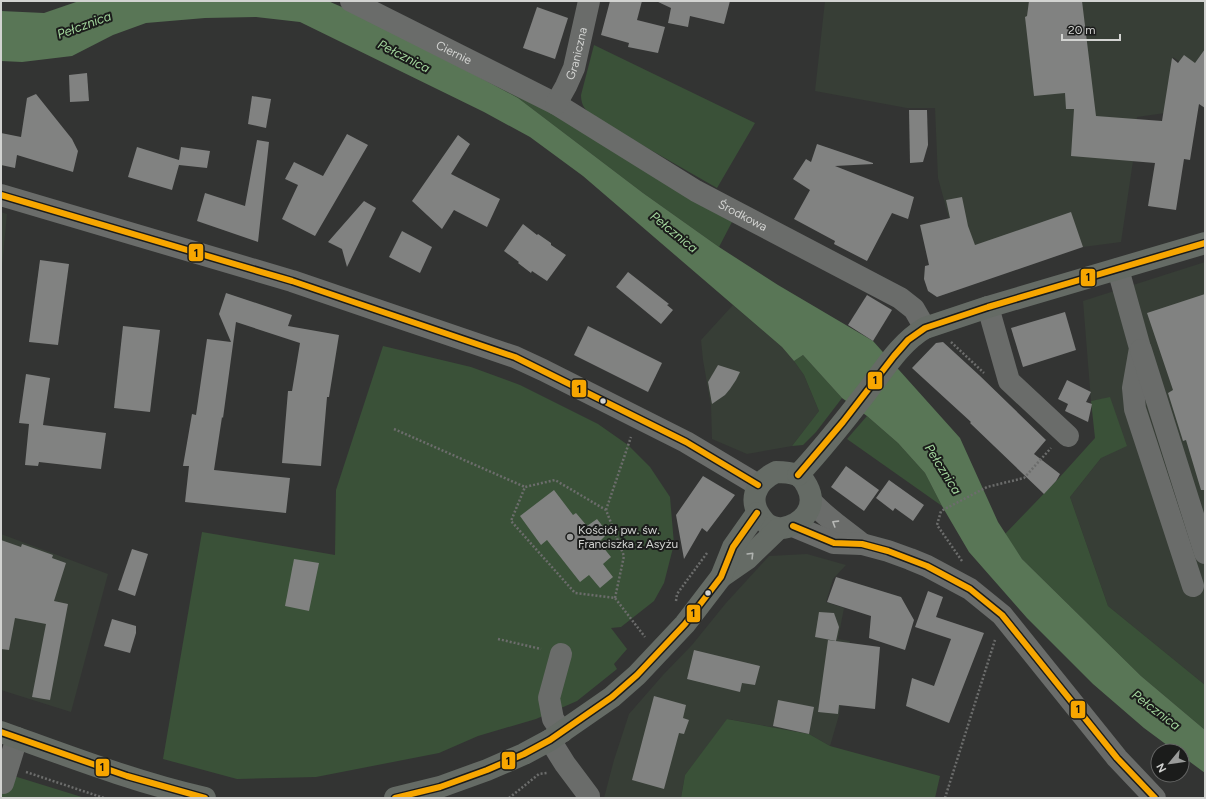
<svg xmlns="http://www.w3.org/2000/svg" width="1206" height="799" viewBox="0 0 1206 799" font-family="Figtree,sans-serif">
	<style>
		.built { fill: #373e36 }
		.green { fill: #3a5138 }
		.water { fill: #597656 }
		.building { fill: #818281 }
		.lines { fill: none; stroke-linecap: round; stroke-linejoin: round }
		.path { stroke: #6c6d6c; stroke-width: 2.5; stroke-dasharray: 2 2; stroke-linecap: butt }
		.minor { stroke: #6a6c6a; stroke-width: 22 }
		.major { stroke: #656b65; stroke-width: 22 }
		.bus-1-casing { stroke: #1b1c1b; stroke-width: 9 }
		.bus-1 { stroke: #f7a600; stroke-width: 6 }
		.oneway { stroke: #b8b9b7 }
		.oneway2 { stroke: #b1b4b1 }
		.bus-dot { fill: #d2d3d1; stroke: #1b1c1b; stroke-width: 1.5 }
		.poi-dot { fill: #9a9b9a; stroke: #1b1c1b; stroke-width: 1.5 }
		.labels { text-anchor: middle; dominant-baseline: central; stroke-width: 4; stroke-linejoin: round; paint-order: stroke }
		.street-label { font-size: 12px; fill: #d2d3d1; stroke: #1b1c1b }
		.poi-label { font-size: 12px; fill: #d2d3d1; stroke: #1b1c1b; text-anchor: start }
		.water-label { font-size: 13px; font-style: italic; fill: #a2d69c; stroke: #1b1c1b }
		.line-badge { stroke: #1b1c1b; stroke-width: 1.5 }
		.pale-badge-label { font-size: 11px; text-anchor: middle; font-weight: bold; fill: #111 }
	</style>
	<rect width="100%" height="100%" fill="#333433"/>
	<g class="built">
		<polygon points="825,1 1205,1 1205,107 1197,74 1173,57 1165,113 1137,117 1133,161 1121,242 1083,247 978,244 958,251 938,178 935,108 907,108 815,91"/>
		<polygon points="1,212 7,214 1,277"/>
		<polygon points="1205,262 1205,685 1108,606 1070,497 1101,458 1110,398 1091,401 1083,301"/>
		<polygon points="733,305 782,347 794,361 804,375 819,411 792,446 747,454 712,439 711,406 703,360 701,340"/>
		<polygon points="1,534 108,574 71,712 1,690"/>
		<polygon points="807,554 846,565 833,579 826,602 844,608 838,639 850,641 839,715 830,746 809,734 728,719 685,775 681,798 604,798 614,760 629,714 663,675 692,645 726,603 769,556"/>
	</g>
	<g class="green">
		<polygon points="381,24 524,95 732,222 719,247 643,193 518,98"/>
		<path d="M 594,45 L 755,123 L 717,188 L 595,118 C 586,110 581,107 581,95 Z"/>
		<polygon points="383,346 471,367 520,385 598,424 628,445 650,467 670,497 674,544 664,583 654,601 621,627 611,628 627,649 614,664 617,669 577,701 536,719 478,736 439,753 316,777 237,779 163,759 202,532 335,555 336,490"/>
		<polygon points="803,355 842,398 816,432 803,445 792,446 819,411 804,375 794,361"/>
		<polygon points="1110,397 1127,446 1101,458 1070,497 1108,606 1205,685 1205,730 1141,676 1022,559 1005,534 1058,479 1095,438 1091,401"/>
		<polygon points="867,416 898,443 925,473 942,506 847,439"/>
		<polygon points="727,719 809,734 830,746 940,776 935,798 681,798 685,775"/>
		<polygon points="1,772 85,798 1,798"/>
	</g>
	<polygon class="water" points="79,1 328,1 381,24 518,98 643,193 719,247 778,285 873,341 960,438 998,522 1022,559 1141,676 1205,730 1205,773 1182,756 1182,751 1175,751 1144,728 1093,684 1027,618 969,552 942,506 925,473 898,443 867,416 842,398 803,355 794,361 782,347 583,176 530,137 484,112 300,22 256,17 205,18 146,23 113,35 72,56 22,62 1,61 1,11 44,13"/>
	<g class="building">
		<polygon points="610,1 642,1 637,20 665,27 658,53 628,47 629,43 601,35"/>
		<polygon points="656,1 730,1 724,24 690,16 688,27 668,23 671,8"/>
		<polygon points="1029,1 1082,1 1096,116 1162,121 1172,58 1178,63 1184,55 1195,63 1205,49 1205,108 1199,104 1190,160 1184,159 1176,210 1148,206 1155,163 1071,156 1074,109 1066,109 1065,93 1034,96 1025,17 1027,16"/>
		<polygon points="537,7 568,18 555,59 523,48"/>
		<polygon points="87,73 89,101 70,102 69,75"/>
		<polygon points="36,94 72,139 78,151 73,172 17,155 15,168 1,165 1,133 21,137 27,98"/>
		<polygon points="252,96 271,99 266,128 248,124"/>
		<polygon points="909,110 927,110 928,145 923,162 910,163"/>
		<polygon points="347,134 368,145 315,236 282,219 298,185 285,179 294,162 323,176"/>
		<polygon points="458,135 470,144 451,174 500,199 487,227 454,210 442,229 412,201"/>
		<polygon points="257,140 269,142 258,242 197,221 205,193 245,206"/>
		<polygon points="817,144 873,163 873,164 835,166 914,197 908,219 892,213 867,261 834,244 835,241 794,219 810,190 793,179 806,159 811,162"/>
		<polygon points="137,147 179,160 181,147 210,151 207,168 179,165 172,190 128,177"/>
		<polygon points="962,197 968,226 975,245 1071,212 1083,247 937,297 928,291 924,279 925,266 929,265 920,225 950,218 946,200"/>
		<polygon points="364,201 376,208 347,267 342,249 328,242"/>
		<polygon points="523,224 537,235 538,234 551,243 551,245 566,255 547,281 532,271 531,273 518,263 519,262 504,251"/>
		<polygon points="402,231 432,247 420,273 389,257"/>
		<polygon points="40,260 69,264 58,345 29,342"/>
		<polygon points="628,272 669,304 667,305 673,310 661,324 616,287"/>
		<polygon points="226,293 292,315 288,326 339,335 329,397 327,397 321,466 282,463 288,391 292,391 300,343 236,322 223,418 222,417 214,470 290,478 286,513 185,502 189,466 183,466 192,414 196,415 207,339 231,342 219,314"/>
		<polygon points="1205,294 1205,490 1201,490 1186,440 1183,441 1168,393 1173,390 1147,313"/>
		<polygon points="867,295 892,310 873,341 848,325"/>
		<polygon points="1065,312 1076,350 1023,367 1011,328"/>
		<polygon points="123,326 160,330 150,412 114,408"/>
		<polygon points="588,326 662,363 648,392 574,355"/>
		<polygon points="943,342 979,375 1046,440 1034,454 1060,474 1056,481 1044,494 970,423 971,422 912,368 936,343"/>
		<polygon points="718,365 740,372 736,380 730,389 725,395 712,404 708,382"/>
		<polygon points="26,374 50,378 43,425 106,433 101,469 39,462 38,466 25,465 29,424 19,423"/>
		<polygon points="1067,380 1091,392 1086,402 1092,404 1088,422 1065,411 1068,404 1058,399"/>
		<polygon points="846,466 879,490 864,511 831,487"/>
		<polygon points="703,476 735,495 707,532 702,528 684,559 676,515"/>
		<polygon points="889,480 924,505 913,521 895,508 893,511 876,498"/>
		<polygon points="554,490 573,515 576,513 587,526 597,519 608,533 599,542 611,557 603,564 613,577 600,588 589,575 580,582 547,540 541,545 520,516"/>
		<polygon points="1,540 21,547 22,544 53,555 52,558 66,563 54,601 68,604 50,700 32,697 46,624 15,618 9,650 1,649"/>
		<polygon points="132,549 148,554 135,596 118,590"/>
		<polygon points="294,559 319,563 309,611 285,606"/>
		<polygon points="836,577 901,597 914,620 905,650 869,638 871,616 827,602"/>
		<polygon points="928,591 943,597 936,617 984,633 949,723 906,706 912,678 934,686 951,639 915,627"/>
		<polygon points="819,612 834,613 839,627 836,641 815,637"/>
		<polygon points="112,619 136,626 136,633 130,653 104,646"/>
		<polygon points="828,640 880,647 875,709 839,705 838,714 818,712"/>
		<polygon points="694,650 760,666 755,685 742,683 740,692 687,679"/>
		<polygon points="654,696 686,705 683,718 689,720 684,734 679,733 664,789 632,780"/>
		<polygon points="778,700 814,707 809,734 773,726"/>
	</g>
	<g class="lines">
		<g class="path">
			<polyline points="951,342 984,373"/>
			<polyline points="394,429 525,487"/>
			<polyline points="606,510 631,437"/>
			<polyline points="962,561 937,525 941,511 987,487 1024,478 1051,448"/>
			<polyline points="615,598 624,556 606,510 555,480 525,487 511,521 575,593 615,598 645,637"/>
			<polyline points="676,601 677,594 707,553"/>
			<polyline points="498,639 541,649"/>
			<polyline points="26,772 104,798"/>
			<polyline points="509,798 539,774 547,773"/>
			<polyline points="945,798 995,640"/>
		</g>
		<g class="minor">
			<path id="s1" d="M 351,1 L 556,104 L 696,191 L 900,298 L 914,309 L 925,328"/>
			<path id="s2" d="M 556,104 L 566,86 L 574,68 L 589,1"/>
			<polyline points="1,195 292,281 515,357 543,370 686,442 758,485"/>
			<polyline points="1118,269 1140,348 1133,388 1135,409 1193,586"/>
			<polyline points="988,307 1009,381 1068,436"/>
			<polyline points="1141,350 1205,553"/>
			<path d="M 811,501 C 826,518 845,530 862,544"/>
			<polyline points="793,526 834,543 862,544 888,551 910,559 927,566 970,589 1002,615 1117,758 1155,798"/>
			<polyline points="561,654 549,698 553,719 562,732"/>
			<polyline points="550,740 565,764 589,796 589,798"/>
			<polyline points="3,783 17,738"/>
		</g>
		<g class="major">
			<path d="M 776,472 C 783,472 789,472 797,475 C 801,477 805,482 807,486 C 818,507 803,524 783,528 C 777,529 768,526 764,521 C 747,502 754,483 776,472 Z"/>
			<path d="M 798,475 C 823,448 846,419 869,389 C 885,368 901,342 925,328 L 988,307 L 1205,243"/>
			<polyline points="721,577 747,559 778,529"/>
			<path d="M 1,732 C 68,756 135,782 205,798"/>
			<polyline points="395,798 440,787 487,770 524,754 550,740 612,697 637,675 685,624 721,577 733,547 757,513"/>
		</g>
		<g class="bus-1-casing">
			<g id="bus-1">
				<polyline points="1,195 292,281 515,357 686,442 758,485"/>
				<polyline points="798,475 843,422 894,356 908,340 925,328 988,307 1205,243"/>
				<polyline points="793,526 834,543 862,544 888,551 927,566 970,589 1002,615 1117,758 1155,798"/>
				<polyline points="1,732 127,776 205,798"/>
				<polyline points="395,798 440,787 487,770 524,754 550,740 612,697 637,675 685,624 721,577 733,547 757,513"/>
			</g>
		</g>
		<use href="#bus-1" class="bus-1"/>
	</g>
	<defs><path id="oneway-chevron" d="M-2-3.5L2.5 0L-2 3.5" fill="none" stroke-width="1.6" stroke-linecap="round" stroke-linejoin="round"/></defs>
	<use class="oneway" href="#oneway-chevron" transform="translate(835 523) rotate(-148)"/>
	<use class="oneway2" href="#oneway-chevron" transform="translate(751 555) rotate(-45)"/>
	<g class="bus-dot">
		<circle cx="603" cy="401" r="3.5"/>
		<circle cx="708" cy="593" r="3.5"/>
	</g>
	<circle class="poi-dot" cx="570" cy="537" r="4"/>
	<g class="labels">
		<g class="street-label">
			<text stroke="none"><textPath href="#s1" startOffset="115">Ciernie</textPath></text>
			<text stroke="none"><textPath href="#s2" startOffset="55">Graniczna</textPath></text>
			<text stroke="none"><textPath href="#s1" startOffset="447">Środkowa</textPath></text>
		</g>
		<g class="poi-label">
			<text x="578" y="530">Kościół pw. św.<tspan x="578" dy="14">Franciszka z Asyżu</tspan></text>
		</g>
		<g class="water-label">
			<text transform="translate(84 25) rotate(-20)">Pełcznica</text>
			<text transform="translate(404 56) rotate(27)">Pełcznica</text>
			<text transform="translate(674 232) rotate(39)">Pełcznica</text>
			<text transform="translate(943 469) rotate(58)">Pełcznica</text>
			<text transform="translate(1156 710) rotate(37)">Pełcznica</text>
		</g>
	</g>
	<g class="line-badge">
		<rect x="188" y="243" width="16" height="19" rx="4" fill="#f7a600"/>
		<rect x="1080" y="268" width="16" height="19" rx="4" fill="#f7a600"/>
		<rect x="867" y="371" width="16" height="19" rx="4" fill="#f7a600"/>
		<rect x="571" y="379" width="16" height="19" rx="4" fill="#f7a600"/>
		<rect x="686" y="604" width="15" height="19" rx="4" fill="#f7a600"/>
		<rect x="1070" y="700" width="16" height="19" rx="4" fill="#f7a600"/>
		<rect x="501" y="751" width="15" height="19" rx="4" fill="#f7a600"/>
		<rect x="95" y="758" width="15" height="19" rx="4" fill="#f7a600"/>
	</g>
	<g class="pale-badge-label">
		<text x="196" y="257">1</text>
		<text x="1088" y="281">1</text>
		<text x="875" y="384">1</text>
		<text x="579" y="393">1</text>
		<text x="693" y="617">1</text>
		<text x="1078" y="713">1</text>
		<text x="508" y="765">1</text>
		<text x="102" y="771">1</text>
	</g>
	<rect width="1206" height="799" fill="none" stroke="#d2d3d1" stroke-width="4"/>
	<g transform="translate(1170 763) rotate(241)"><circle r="19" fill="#1b1c1b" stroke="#646564"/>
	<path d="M0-3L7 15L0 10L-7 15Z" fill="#9a9b9a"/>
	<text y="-6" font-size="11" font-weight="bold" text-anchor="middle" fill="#d2d3d1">N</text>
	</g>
	<path d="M1062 34v6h58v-6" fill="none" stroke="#d2d3d1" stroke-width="2"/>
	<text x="1068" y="34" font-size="12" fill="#d2d3d1" stroke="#1b1c1b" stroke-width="3" paint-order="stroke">20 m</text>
</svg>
